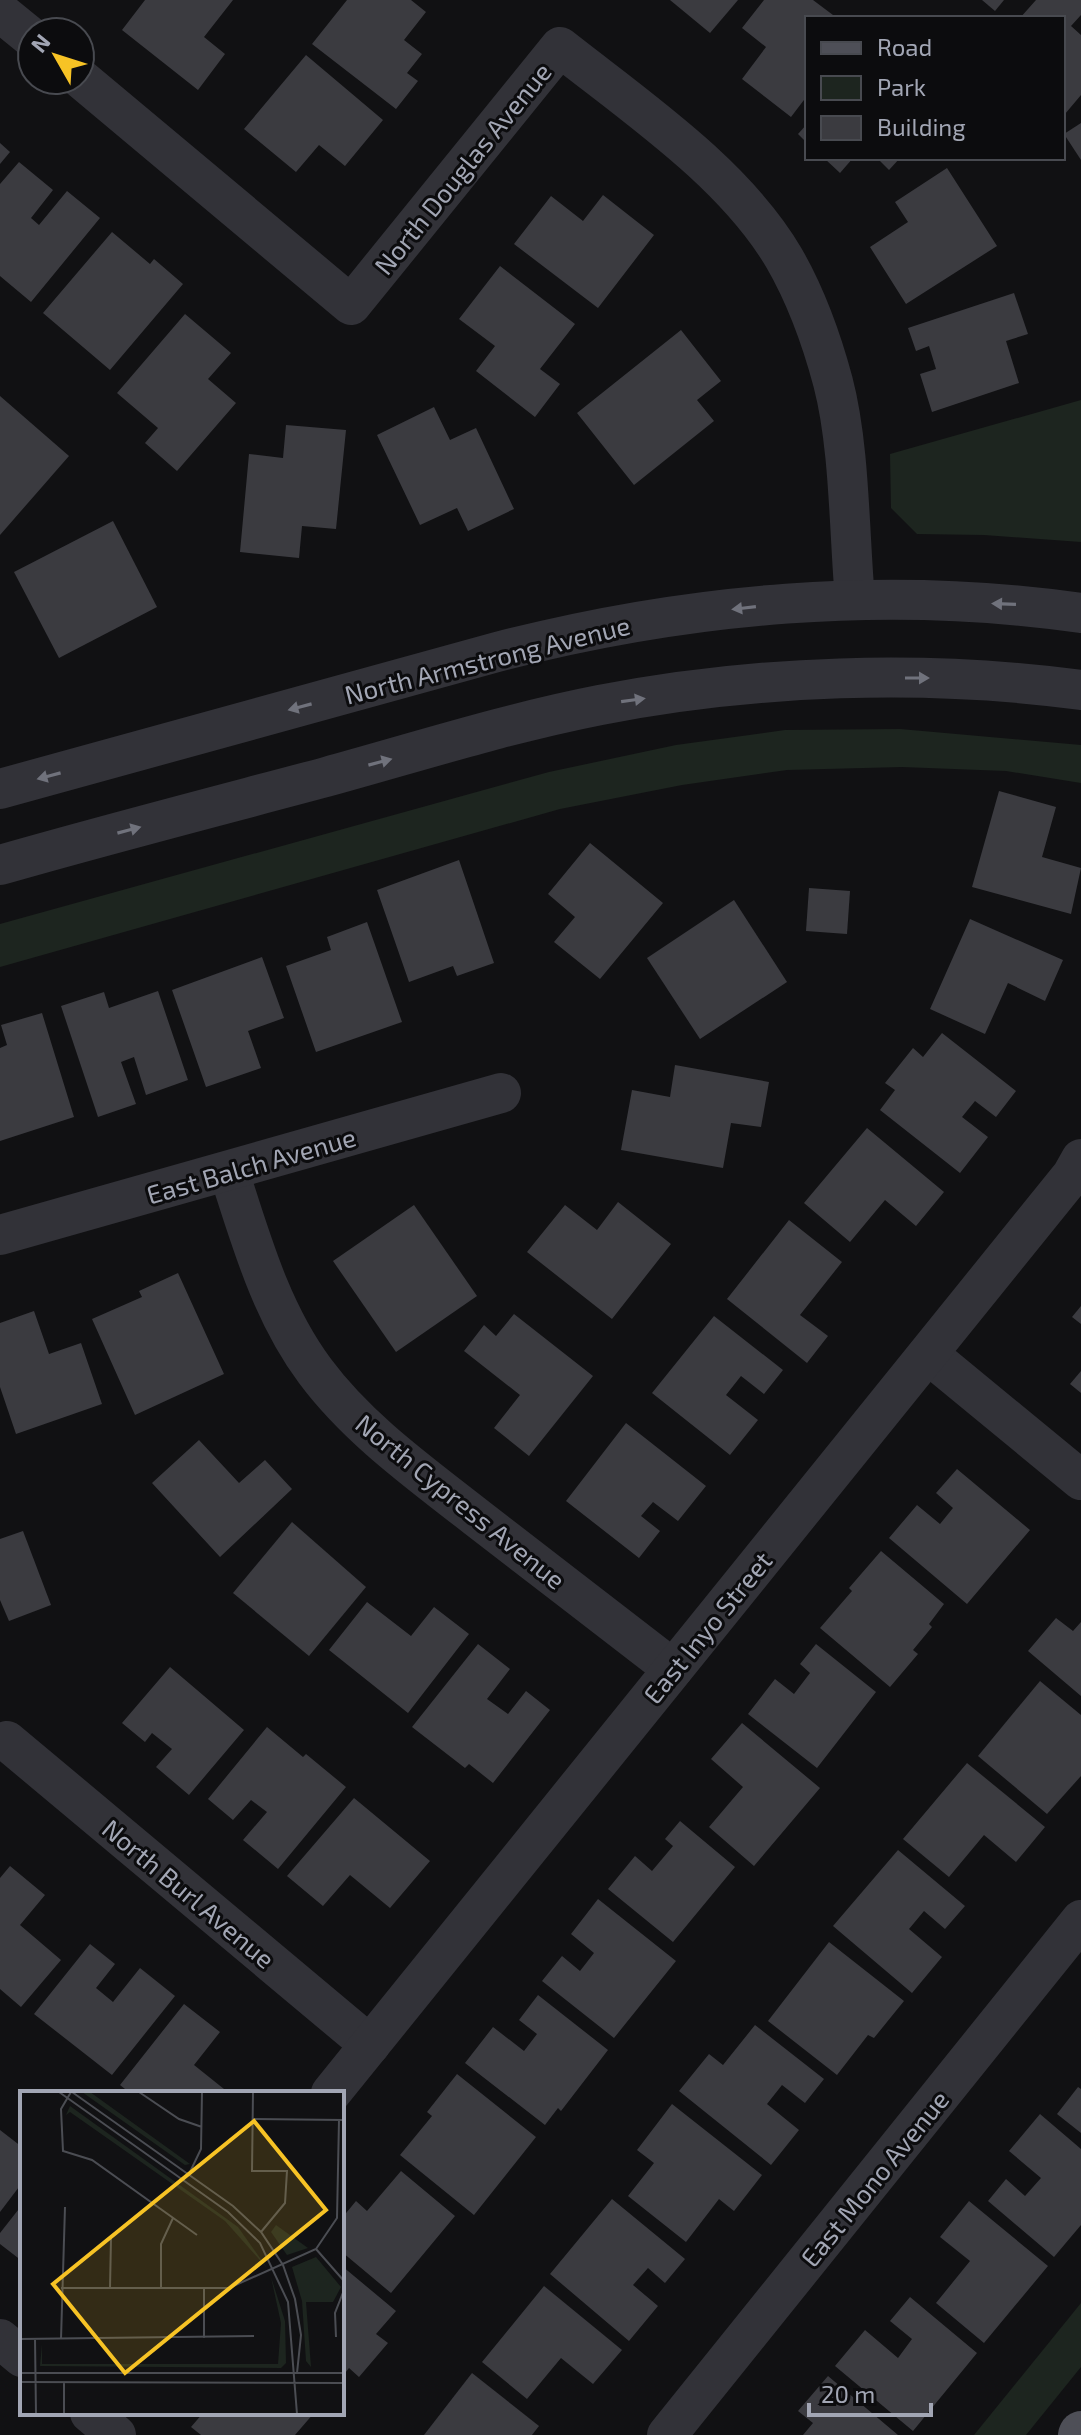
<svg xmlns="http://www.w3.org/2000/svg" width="1081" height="2435" viewBox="0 0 1081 2435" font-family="'Exo 2',sans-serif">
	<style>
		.green { fill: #1d251f }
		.building { fill: #3b3b40 }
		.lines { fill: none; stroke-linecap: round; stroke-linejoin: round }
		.minor { stroke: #323238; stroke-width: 40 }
		.major { stroke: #4e4f57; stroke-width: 44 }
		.oneway { fill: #70727c }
		.labels { text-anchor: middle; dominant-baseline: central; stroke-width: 6; stroke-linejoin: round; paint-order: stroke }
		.street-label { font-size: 26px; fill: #a2a6b4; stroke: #0c0c0e }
		.inset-road { fill: none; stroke: #4b4d53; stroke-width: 2 }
		.view { fill: #f7c325; fill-opacity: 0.15; stroke: #f7c325; stroke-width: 4 }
		.inset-edge { fill: none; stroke: #a2a6b4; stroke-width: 4 }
	</style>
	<rect width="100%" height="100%" fill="#111113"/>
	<g class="green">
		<polygon points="1081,400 1081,542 984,535 917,534 891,508 890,454"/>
		<polygon points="900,729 1081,745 1081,783 1006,771 902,767 787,770 682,785 560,809 0,967 0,924 549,772 676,745 785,730"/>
		<polygon points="1081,2303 1081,2367 1026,2435 974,2435"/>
	</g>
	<g class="building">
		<polygon points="145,0 233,0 204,37 225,54 198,90 122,30"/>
		<polygon points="347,0 411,0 426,12 404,40 422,54 407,73 418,81 396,109 312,44"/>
		<polygon points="670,0 738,0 710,33"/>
		<polygon points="764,0 813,0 837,18 807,18 807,96 791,117 742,79 766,47 742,28"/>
		<polygon points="982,0 1004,0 995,11"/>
		<polygon points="1036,0 1081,0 1081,15 1071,26 1081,35 1081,95 1065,114 1063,18 1020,18"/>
		<polygon points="306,55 383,120 345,166 319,145 296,172 244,129"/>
		<polygon points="1081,123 1081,160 1064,134"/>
		<polygon points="807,124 807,143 798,134"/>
		<polygon points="0,143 10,152 0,164"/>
		<polygon points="824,158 853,158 840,173"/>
		<polygon points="877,158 900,158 889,170"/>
		<polygon points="19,162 53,190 31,218 39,225 67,191 100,218 31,302 0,276 0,184"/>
		<polygon points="947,168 997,246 906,304 870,247 908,222 895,202"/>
		<polygon points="603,195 654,235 598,308 514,244 551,196 583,221"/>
		<polygon points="112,232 150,264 154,259 183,284 110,370 43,313"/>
		<polygon points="500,266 575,324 540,369 560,384 535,417 476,371 495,346 459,319"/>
		<polygon points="1014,293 1028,334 1006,341 1019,383 932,412 920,374 936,369 929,346 916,351 908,328"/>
		<polygon points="185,314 231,353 208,379 236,403 177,471 145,443 158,428 117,393"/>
		<polygon points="681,330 721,381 697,400 714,421 634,485 577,413"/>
		<polygon points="0,396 69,456 0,535"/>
		<polygon points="434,407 450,440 476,428 514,509 468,531 457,508 420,525 377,435"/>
		<polygon points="286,425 346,430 336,529 302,526 299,558 240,552 249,454 283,458"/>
		<polygon points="113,521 157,607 59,658 14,572"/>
		<polygon points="999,791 1056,807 1042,857 1081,868 1071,914 972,887"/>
		<polygon points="590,843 663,903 600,979 554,942 575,917 548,894"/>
		<polygon points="459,860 494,963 457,976 453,966 409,982 377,890"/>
		<polygon points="809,888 850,891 847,934 806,931"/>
		<polygon points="734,900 787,982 700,1039 647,958"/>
		<polygon points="970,919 1063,960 1045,1001 1008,983 985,1034 930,1009"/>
		<polygon points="367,922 402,1022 316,1052 286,966 331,950 327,937"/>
		<polygon points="262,957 284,1018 248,1031 261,1068 206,1087 172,990"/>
		<polygon points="158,991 188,1080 146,1095 134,1057 121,1062 136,1104 98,1117 61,1006 104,992 109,1008"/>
		<polygon points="42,1013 74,1117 0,1141 0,1048 7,1045 1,1025"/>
		<polygon points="942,1033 1016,1091 996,1117 975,1101 962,1117 988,1137 960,1173 880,1110 895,1090 885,1083 913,1048 923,1057"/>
		<polygon points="675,1065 769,1082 761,1127 731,1123 723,1168 621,1150 632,1090 670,1097"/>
		<polygon points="867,1128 944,1192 916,1226 885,1200 850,1242 804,1203"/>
		<polygon points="618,1202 671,1244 612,1319 527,1252 565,1205 597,1230"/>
		<polygon points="414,1205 477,1296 396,1352 333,1261"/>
		<polygon points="789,1220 842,1262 800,1315 828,1336 807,1363 727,1299"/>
		<polygon points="178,1273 224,1374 135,1415 92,1319 142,1297 139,1291"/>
		<polygon points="1081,1306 1081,1324 1072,1317"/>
		<polygon points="34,1311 49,1354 81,1343 102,1404 16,1434 0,1387 0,1323"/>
		<polygon points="514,1314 593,1376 529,1456 494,1428 520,1395 464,1351 484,1325 496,1336"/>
		<polygon points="714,1316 783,1370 764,1394 741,1376 726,1395 758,1420 730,1455 652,1393"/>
		<polygon points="1081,1371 1081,1393 1070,1384"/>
		<polygon points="626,1423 706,1486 678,1521 653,1502 641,1516 660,1531 639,1558 566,1501"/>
		<polygon points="199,1440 239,1483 265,1460 292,1489 220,1557 152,1483"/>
		<polygon points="957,1469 1030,1530 967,1604 889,1538 917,1505 940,1524 953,1508 936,1493"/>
		<polygon points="292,1522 366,1587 309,1656 233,1593"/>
		<polygon points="23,1531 51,1605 9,1621 0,1600 0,1539"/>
		<polygon points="881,1551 944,1604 929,1624 932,1627 913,1650 918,1654 890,1687 820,1628 852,1591 849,1588"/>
		<polygon points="367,1602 411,1636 434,1607 469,1634 408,1713 329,1650"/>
		<polygon points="1056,1618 1073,1631 1081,1622 1081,1696 1028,1651"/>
		<polygon points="478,1644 510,1669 487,1699 508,1714 526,1691 550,1710 493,1783 469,1764 465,1768 412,1727"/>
		<polygon points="816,1644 876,1692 817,1768 748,1714 775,1679 794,1694 810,1673 800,1664"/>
		<polygon points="170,1667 244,1730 189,1795 156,1767 172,1749 152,1733 145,1742 122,1723"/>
		<polygon points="1040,1681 1081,1715 1081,1776 1047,1814 978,1756"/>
		<polygon points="742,1723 820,1788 754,1866 709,1827 743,1787 711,1759"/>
		<polygon points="267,1727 303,1757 306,1754 346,1787 278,1869 243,1840 267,1812 251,1800 233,1820 208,1799"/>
		<polygon points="967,1763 1045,1827 1016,1862 984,1835 949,1877 903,1839"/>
		<polygon points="354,1798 430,1861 390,1908 350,1875 323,1906 287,1876"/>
		<polygon points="680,1821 735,1867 673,1942 608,1889 635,1856 652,1871 673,1846 665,1839"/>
		<polygon points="898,1850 965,1906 945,1929 924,1911 909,1929 942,1957 912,1993 833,1926"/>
		<polygon points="10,1866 45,1895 20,1925 61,1960 21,2007 0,1989 0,1878"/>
		<polygon points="598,1899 676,1961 614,2038 542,1981 562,1956 580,1971 594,1953 571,1934"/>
		<polygon points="829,1942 904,2001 874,2038 868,2035 837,2075 768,2021"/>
		<polygon points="90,1944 115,1964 96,1988 113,2002 140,1968 175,1996 112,2075 34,2014"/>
		<polygon points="538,1995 608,2050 561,2111 558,2108 545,2125 465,2063 493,2027 524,2051 537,2034 519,2020"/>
		<polygon points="184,2004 220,2032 194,2065 229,2093 130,2093 120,2085"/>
		<polygon points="755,2025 824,2079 805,2103 782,2085 767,2104 799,2130 771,2165 679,2091 709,2054 723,2065"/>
		<polygon points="457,2074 536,2137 474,2215 400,2155 432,2116 427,2112"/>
		<polygon points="1078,2087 1081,2089 1081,2133 1057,2114"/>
		<polygon points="672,2104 762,2175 734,2211 719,2199 686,2242 628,2196 654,2163 637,2150"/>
		<polygon points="1040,2114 1081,2149 1081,2225 1054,2257 988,2201 1006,2179 1025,2196 1041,2178 1009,2151"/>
		<polygon points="0,2130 22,2147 22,2183 0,2212"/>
		<polygon points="401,2171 455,2216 391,2293 342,2252 342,2218 356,2201 367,2211"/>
		<polygon points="612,2199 685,2259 665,2283 648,2268 633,2285 658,2306 629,2341 550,2274"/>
		<polygon points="969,2201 1048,2266 984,2343 936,2303 970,2261 940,2237"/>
		<polygon points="22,2205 22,2261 0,2244 0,2233"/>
		<polygon points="342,2266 396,2311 376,2334 388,2343 359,2377 349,2368 342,2377"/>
		<polygon points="544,2286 622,2350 593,2384 561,2358 527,2399 482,2362"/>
		<polygon points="910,2297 977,2353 913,2431 835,2366 865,2330 898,2358 912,2339 890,2321"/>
		<polygon points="472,2373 539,2426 532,2435 424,2435"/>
		<polygon points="828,2376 898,2435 803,2435 813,2423 798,2411"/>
		<polygon points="203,2413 236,2413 239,2416 241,2413 314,2413 295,2435 201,2435 191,2427"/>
	</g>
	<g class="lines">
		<g class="minor">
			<polyline points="0,12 32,38"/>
			<path d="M 80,78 L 351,305 L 560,47 C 636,107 735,174 784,258 C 806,296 822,341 833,382 C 850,447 849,532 855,600"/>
			<path d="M 0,789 L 497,652 C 686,603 886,585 1081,613"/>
			<path d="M 0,865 C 108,834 217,806 326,777 C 417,752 508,723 600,705 C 755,675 925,669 1081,690"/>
			<path d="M 229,1172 C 251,1240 271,1312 315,1371 C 358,1429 420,1473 476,1517 C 542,1568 607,1618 673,1669"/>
			<polyline points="0,1235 501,1093"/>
			<polyline points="928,1354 1081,1480"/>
			<polyline points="7,1741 370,2045"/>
			<polyline points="331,2093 1072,1175 1081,1159"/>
			<polyline points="0,2339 22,2357"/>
			<polyline points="90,2413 116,2435"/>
			<polyline points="667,2435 1081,1920"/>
		</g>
		<polyline class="major" points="1080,2435 1081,2433"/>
	</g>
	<defs><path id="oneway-solid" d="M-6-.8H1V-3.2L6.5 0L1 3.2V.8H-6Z" transform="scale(2)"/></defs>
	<g class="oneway">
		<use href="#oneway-solid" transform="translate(1004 604) rotate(-178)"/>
		<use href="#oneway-solid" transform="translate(744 608) rotate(173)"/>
		<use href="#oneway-solid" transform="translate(917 678)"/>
		<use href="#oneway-solid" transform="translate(633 700) rotate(-8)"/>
		<use href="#oneway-solid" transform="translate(300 707) rotate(165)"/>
		<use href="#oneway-solid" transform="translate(380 762) rotate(-15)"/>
		<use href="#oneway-solid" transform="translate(49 776) rotate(165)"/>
		<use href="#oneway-solid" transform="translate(129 830) rotate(-15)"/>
	</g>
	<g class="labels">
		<g class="street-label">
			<text transform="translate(462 168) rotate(-51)">North Douglas Avenue</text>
			<text transform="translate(487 659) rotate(-14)">North Armstrong Avenue</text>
			<text transform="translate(251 1165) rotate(-16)">East Balch Avenue</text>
			<text transform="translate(461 1501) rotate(39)">North Cypress Avenue</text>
			<text transform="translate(707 1627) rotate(-51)">East Inyo Street</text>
			<text transform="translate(189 1893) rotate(40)">North Burl Avenue</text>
			<text transform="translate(874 2178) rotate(-51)">East Mono Avenue</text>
		</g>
	</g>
	<g transform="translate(20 2091)">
		<rect width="324" height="324" fill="#111113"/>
		<path d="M 62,1 L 70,1 L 170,73 L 165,74 ZM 50,15 L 218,136 L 247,177 L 205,130 L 50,21 L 46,24 ZM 256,134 L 288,157 L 267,164 L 251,141 ZM 296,166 L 321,196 L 313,211 L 286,211 L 291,276 L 286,270 L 282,210 L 272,176 ZM 251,186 L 265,230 L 266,272 L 261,277 L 20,275 L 22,253 L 22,273 L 258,273 L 261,232 Z" fill="#1d251f"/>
		<path class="inset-road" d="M 39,1 L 208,121 L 240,152 L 268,211 L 277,323M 51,1 L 41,18 L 43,60 L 72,69 L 177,144M 52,1 L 213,115 L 241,141 L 263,174 L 275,208 L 281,244 L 277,282M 119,1 L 159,28 L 182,36M 233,1 L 232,80 L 267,80 L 265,112 L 241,141M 233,28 L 324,29M 169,83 L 181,58 L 182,1M 296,158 L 324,190M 41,197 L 209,197 L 296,158 L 317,127 L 319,29M 90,197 L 91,147M 141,197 L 141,153 L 153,127M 316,246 L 315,222 L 324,199M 184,247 L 184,198M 0,248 L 234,245M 15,248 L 16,323M 41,248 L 45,116M 0,282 L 324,282M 0,291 L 324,292M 44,323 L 44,291"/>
		<path class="view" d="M 234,30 L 306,119 L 105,282 L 33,193 Z"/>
		<rect width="324" height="324" class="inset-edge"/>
	</g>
	<rect x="805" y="16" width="260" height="144" fill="#0c0c0e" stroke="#484a50" stroke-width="2"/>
	<rect x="821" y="42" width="40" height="12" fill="#4e4f57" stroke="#484a50" stroke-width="2"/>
	<text x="877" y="56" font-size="24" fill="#a2a6b4">Road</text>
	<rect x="821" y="76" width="40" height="24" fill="#1d251f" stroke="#484a50" stroke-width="2"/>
	<text x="877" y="96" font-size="24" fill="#a2a6b4">Park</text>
	<rect x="821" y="116" width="40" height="24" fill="#3b3b40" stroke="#484a50" stroke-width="2"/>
	<text x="877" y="136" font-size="24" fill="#a2a6b4">Building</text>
	<g transform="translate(56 56) rotate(309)"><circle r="38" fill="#0c0c0e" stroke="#484a50" stroke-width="2"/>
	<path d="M0-6L14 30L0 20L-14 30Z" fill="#f7c325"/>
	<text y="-12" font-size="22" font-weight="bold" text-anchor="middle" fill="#a2a6b4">N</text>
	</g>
	<path d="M809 2403v12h122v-12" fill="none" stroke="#a2a6b4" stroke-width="4"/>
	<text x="821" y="2403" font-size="24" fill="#a2a6b4" stroke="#0c0c0e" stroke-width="6" paint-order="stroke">20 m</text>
</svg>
